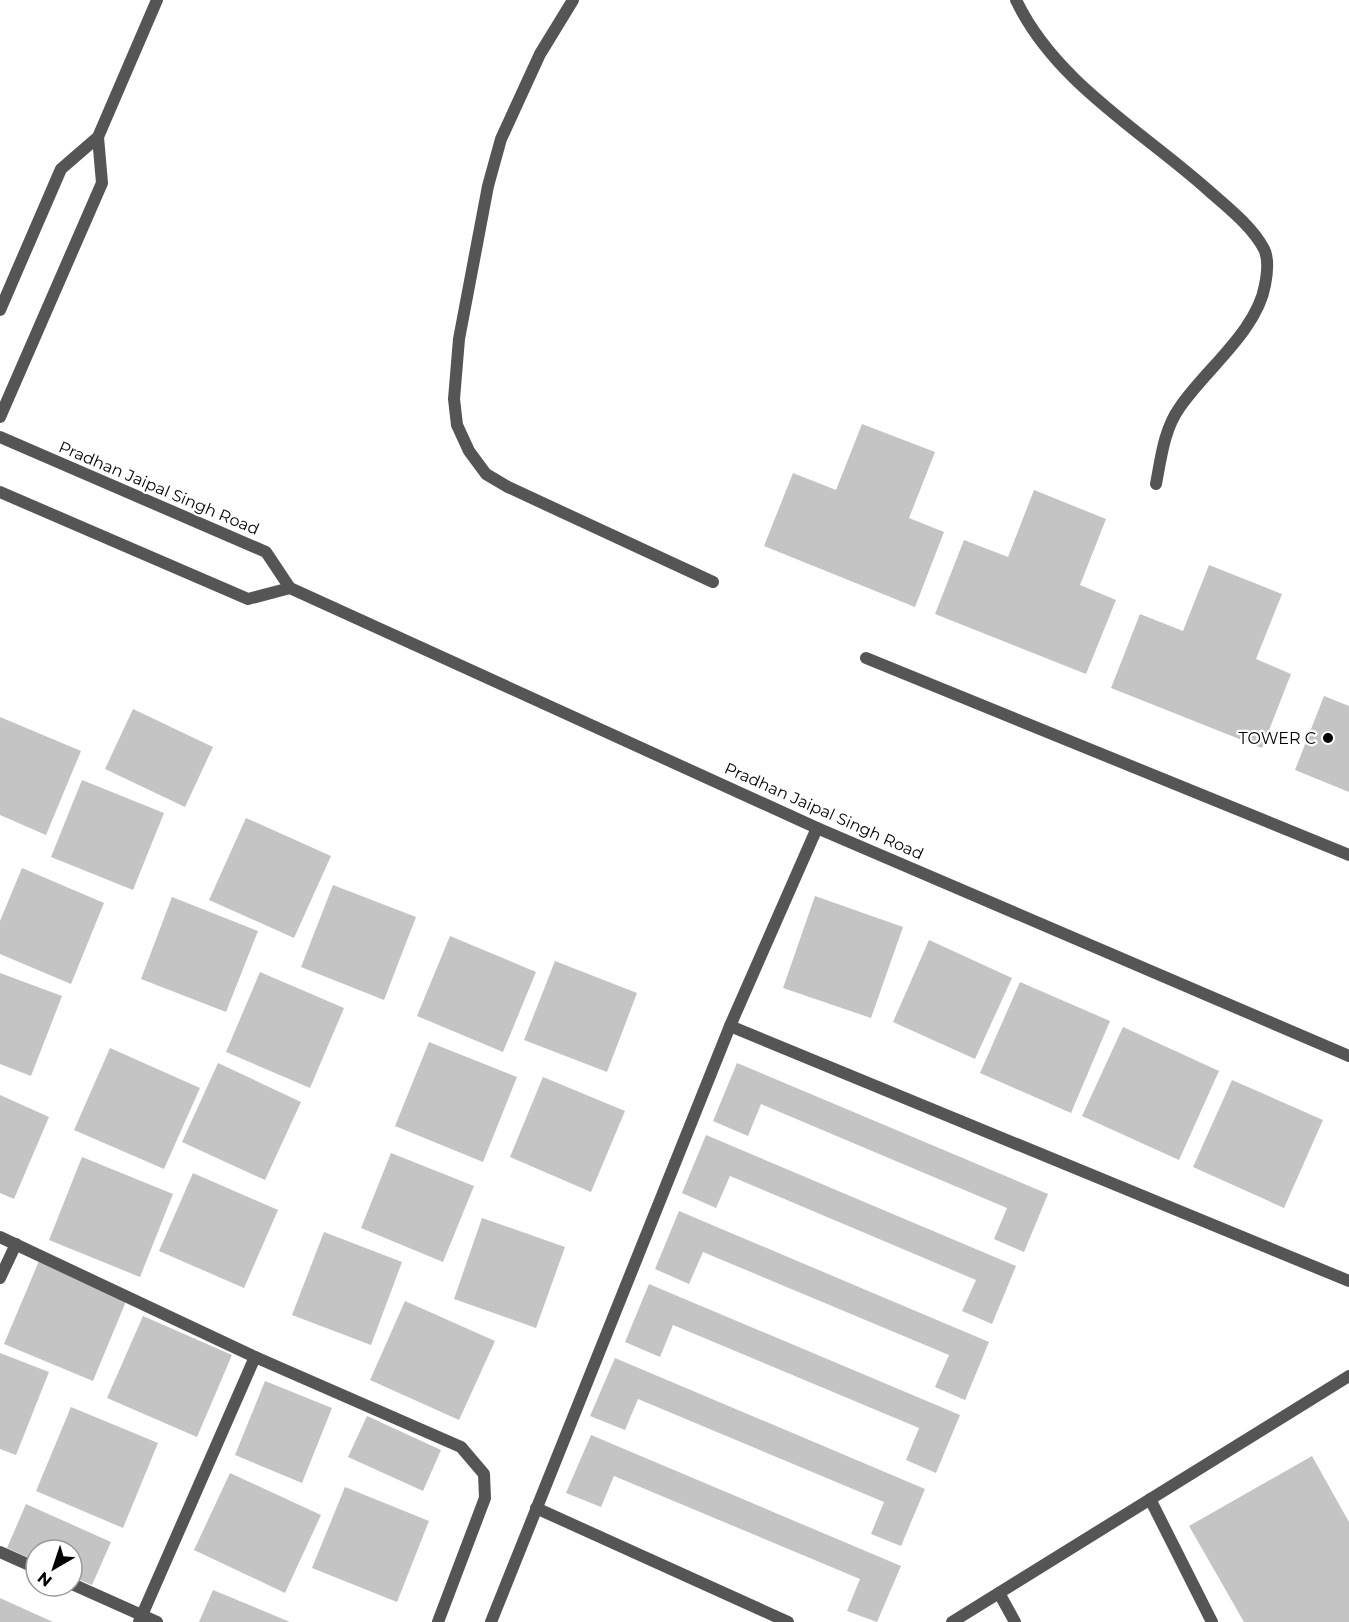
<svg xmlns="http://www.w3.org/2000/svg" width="1349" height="1622" viewBox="0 0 1349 1622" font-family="Montserrat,sans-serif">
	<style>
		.building { fill: #c4c4c4 }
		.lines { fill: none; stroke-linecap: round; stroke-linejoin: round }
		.service { stroke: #555; stroke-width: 12 }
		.minor { stroke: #555; stroke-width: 12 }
		.tertiary { stroke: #555; stroke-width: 12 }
		.poi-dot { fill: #000; stroke: #fff; stroke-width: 2 }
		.labels { text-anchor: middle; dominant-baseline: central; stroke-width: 4.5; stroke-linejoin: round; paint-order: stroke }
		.street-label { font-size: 16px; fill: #000; stroke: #fff }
		.poi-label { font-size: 16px; fill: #000; stroke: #fff; text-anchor: end }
	</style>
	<rect width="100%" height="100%" fill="#fff"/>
	<g class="building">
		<polygon points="862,424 935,452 909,518 944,532 915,607 764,546 793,473 836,490"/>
		<polygon points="1034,490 1106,519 1080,585 1116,600 1086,674 935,614 964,540 1008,557"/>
		<polygon points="1209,565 1282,594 1256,659 1291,674 1262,748 1111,688 1140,614 1183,631"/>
		<polygon points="1324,696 1349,706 1349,792 1295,770"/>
		<polygon points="133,709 213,747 185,807 105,769"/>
		<polygon points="0,717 81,751 46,835 0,815"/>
		<polygon points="82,780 164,813 133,890 51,857"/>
		<polygon points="246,818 331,856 294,938 209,900"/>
		<polygon points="22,868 104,903 71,984 0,954 0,921"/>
		<polygon points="333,885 416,917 384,1000 301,967"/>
		<polygon points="815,896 903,927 871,1018 783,988"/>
		<polygon points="172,897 258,931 226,1012 141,979"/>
		<polygon points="450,936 536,972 503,1052 417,1016"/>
		<polygon points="929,940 1012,978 975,1059 893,1022"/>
		<polygon points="555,961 637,993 607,1072 524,1040"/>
		<polygon points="260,972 344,1008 310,1088 226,1052"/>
		<polygon points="0,973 62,996 31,1076 0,1064"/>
		<polygon points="1020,982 1110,1021 1071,1113 980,1073"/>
		<polygon points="1123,1027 1219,1071 1179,1160 1082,1116"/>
		<polygon points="429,1042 517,1077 483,1162 395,1126"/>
		<polygon points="110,1048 200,1088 164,1169 74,1130"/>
		<polygon points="218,1063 301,1102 265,1180 182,1142"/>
		<polygon points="737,1063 1048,1194 1024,1252 994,1239 1007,1208 761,1104 748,1136 713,1121"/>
		<polygon points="543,1077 625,1111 591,1192 510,1157"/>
		<polygon points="1232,1080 1323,1120 1284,1208 1193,1167"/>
		<polygon points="0,1095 49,1117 14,1199 0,1193"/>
		<polygon points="706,1135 1016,1266 992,1324 962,1311 976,1280 730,1176 716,1208 682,1193"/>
		<polygon points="391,1153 474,1186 443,1262 361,1228"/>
		<polygon points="82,1157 173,1194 140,1277 49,1240"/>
		<polygon points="193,1173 278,1210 244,1288 159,1251"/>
		<polygon points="679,1211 989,1342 965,1400 935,1387 949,1355 703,1252 689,1284 655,1269"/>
		<polygon points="482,1218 565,1247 536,1328 454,1299"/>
		<polygon points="324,1232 402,1262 371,1345 292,1315"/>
		<polygon points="39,1261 127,1299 93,1381 4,1344"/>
		<polygon points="649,1284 960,1415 936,1473 906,1460 919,1428 673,1325 660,1357 625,1342"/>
		<polygon points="405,1301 495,1341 459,1420 370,1380"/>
		<polygon points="143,1316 232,1355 197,1437 107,1398"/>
		<polygon points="0,1353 49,1372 16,1455 0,1449"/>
		<polygon points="615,1358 925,1489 901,1546 871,1534 884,1502 638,1399 625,1430 590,1416"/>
		<polygon points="265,1381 332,1408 302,1483 235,1455"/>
		<polygon points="71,1407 158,1443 123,1528 36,1491"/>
		<polygon points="367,1416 441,1450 423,1491 348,1457"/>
		<polygon points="591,1435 901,1566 877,1622 847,1611 860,1579 614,1476 601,1507 566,1493"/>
		<polygon points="1312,1456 1349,1522 1349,1622 1244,1622 1189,1526"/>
		<polygon points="230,1473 321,1515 285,1593 194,1550"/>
		<polygon points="345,1487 429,1521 397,1602 312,1568"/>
		<polygon points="26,1504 111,1542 92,1585 72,1577 72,1550 36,1550 36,1561 7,1548"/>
		<polygon points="213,1590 290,1622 199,1622"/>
		<polygon points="0,1598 53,1622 0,1622"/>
	</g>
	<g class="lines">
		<g class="service">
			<polyline points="573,0 540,54 501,139 488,186 459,339 454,399 457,425 469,451 486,474 508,487 713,582"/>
			<path d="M 1016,0 C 1055,82 1142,131 1208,190 C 1227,207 1252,226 1264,249 C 1269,259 1267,275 1265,285 C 1257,331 1205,370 1180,407 C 1164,429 1161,458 1156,484"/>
			<polyline points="866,658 1349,855"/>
		</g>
		<g class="minor">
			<polyline points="730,1026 1349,1281"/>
			<polyline points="0,1237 255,1357 461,1447 484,1474 485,1498 438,1622"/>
			<polyline points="0,1278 16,1244"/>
			<polyline points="1150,1499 1212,1622"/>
			<polyline points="536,1508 788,1622"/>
			<polyline points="0,1552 36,1568"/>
			<polyline points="72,1584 157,1622"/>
			<polyline points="999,1593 1015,1622"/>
			<polyline points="139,1622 255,1357"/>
			<polyline points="491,1622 730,1026 817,828"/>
			<polyline points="952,1622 1349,1376"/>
		</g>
		<g class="tertiary">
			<polyline points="0,310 61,169 98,137 157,0"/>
			<polyline points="0,417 102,183 98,137"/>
			<polyline points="0,437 266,552 290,588 817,828 1349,1056"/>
			<polyline points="0,492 248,599 290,588"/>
		</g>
	</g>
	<circle class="poi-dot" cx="1328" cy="738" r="6"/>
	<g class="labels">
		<g class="street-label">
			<text transform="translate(159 488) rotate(23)">Pradhan Jaipal Singh Road</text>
			<text transform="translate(824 811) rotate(24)">Pradhan Jaipal Singh Road</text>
		</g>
		<g class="poi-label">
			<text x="1316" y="738">TOWER C</text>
		</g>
	</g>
	<g transform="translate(54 1568) rotate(219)"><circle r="28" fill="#ffffff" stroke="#999999" stroke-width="1.5"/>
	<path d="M0-4.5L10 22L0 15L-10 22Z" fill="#000000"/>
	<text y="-9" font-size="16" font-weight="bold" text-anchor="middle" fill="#000000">N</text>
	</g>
</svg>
